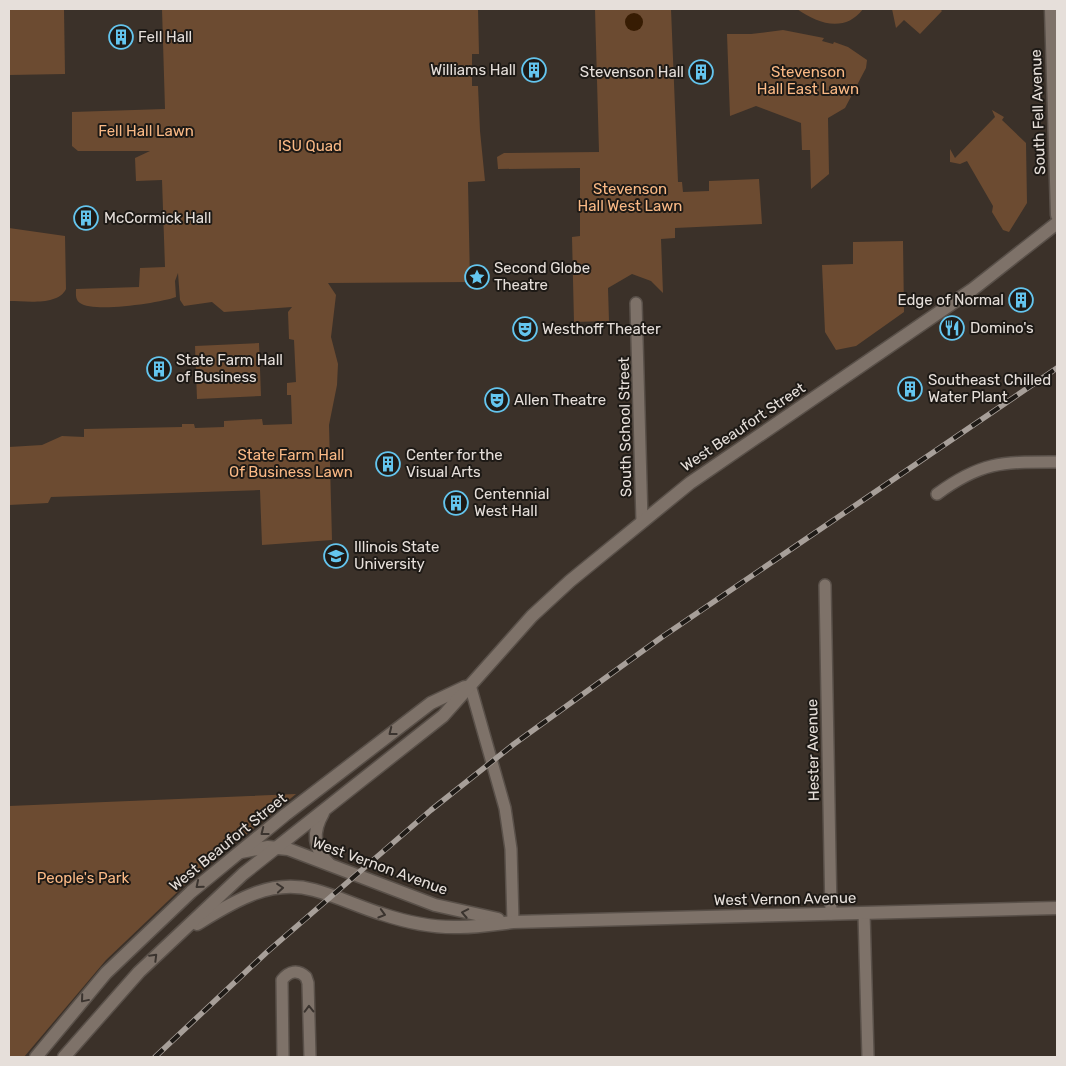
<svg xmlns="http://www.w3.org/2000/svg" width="1066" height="1066" viewBox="0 0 1066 1066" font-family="Rubik,sans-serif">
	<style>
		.green { fill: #6c4b31 }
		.water { fill: #371c03 }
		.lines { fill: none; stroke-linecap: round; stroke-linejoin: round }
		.street-casing { stroke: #595049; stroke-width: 14 }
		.secondary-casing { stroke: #595049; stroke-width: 15 }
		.street { stroke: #7e7269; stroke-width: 11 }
		.secondary { stroke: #7e7269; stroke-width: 12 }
		.rail-casing { stroke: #a79f99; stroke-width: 5.5 }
		.rail { stroke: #1e1a16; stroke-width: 4; stroke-dasharray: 11; stroke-linecap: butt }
		.oneway { stroke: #3b342f }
		.labels { text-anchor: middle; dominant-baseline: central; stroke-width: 4; stroke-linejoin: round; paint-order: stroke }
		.poi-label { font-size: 15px; fill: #e6dfda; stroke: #1e1a16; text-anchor: start }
		.park-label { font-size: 15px; fill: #fab985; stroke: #1e1a16 }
		.street-label { font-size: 15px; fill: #e6dfda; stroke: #1e1a16 }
	</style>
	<rect width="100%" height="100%" fill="#3b3129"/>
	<g class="green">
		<polygon points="9,9 64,9 65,74 9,75"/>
		<path d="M 162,9 L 478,9 L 479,54 L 472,54 L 472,86 L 478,86 L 480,131 L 485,181 L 468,182 L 470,282 L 328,283 L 336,295 L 331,337 L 338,364 L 337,385 L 329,425 L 332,540 L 262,545 L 260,490 L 51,497 L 48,503 L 9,505 L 9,447 L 42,445 L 62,436 L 84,437 L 84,429 L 182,427 L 182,424 L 194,424 L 195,428 L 224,427 L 224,421 L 262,419 L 263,425 L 292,424 L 291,395 L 287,395 L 287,383 L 296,382 L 294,340 L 289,339 L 288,312 L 292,307 L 224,312 L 212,302 L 184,306 L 180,300 L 178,273 L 175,281 L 176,297 C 160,303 93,313 80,303 C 75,300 76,293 76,289 L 139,287 L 140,268 L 165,267 L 162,180 L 136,181 L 135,158 L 150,151 L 78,151 L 72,146 L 72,112 L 165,109 Z"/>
		<polygon points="595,9 671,9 678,182 682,182 683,192 709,191 709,181 759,179 762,224 675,228 675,238 661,239 663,293 651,281 632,274 608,288 609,321 574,322 572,237 580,236 580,168 498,169 497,157 504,153 599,152"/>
		<path d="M 797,9 L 863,9 C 845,33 818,24 797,9 Z"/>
		<polygon points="892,9 940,9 942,11 920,34 904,20 896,28"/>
		<polygon points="783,30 824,38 822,41 833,44 834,42 848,47 867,60 866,68 845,108 828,118 829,174 811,189 810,150 802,150 801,123 756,106 730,116 727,34 751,34"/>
		<polygon points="992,110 1004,117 1002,120 1026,143 1027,203 1009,232 1003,230 992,212 993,206 967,161 960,164 950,162 950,149 955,158 995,117"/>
		<path d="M 9,228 L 65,236 L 66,289 C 58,306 26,301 9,301 Z"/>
		<polygon points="903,241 904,312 856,346 836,350 825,332 822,265 853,264 853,242"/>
		<polygon points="259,343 261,396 197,399 195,346"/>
		<polygon points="296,794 189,881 106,960 24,1057 9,1057 9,806"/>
	</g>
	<circle class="water" cx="634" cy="22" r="9"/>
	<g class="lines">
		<g class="street-casing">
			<g id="street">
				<polyline points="636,303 642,521"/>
				<path d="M 937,494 C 982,461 1003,462 1057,462"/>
				<polyline points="825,585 831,914"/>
				<polyline points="470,685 505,808 511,849 513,922"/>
				<polyline points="864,913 868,1057"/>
				<path d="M 283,1057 L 282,980 C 289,971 298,969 306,977 L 308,983 L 310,1057"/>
			</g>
		</g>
		<g class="secondary-casing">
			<g id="secondary">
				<polyline points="1051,9 1057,215"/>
				<path d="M 323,813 C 312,832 313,848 329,864"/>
				<polyline points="241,852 268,847 288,849 435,905 498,919"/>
				<path d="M 197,924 C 233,902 270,878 314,890 C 337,896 359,907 382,914 C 406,922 434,928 460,927 C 478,927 496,924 513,922 L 1057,908"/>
				<polyline points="36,1057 106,973 191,892 285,815 431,703 465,687"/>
				<polyline points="64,1057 139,972 243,874 443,716 532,616 570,581 690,483 973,289 1057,223"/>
			</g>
		</g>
		<use href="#street" class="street"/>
		<use href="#secondary" class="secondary"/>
		<g class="rail-casing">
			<polyline id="rail" points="155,1057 267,952 431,810 514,744 662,637 1057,368"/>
		</g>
		<use href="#rail" class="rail"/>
	</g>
	<defs><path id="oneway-chevron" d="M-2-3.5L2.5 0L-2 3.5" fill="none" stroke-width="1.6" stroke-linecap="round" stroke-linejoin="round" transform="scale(1.25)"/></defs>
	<g class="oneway">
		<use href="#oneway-chevron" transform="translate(392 732) rotate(142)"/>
		<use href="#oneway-chevron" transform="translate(264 832) rotate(142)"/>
		<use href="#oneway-chevron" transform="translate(199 885) rotate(140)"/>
		<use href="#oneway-chevron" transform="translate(280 888) rotate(-5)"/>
		<use href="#oneway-chevron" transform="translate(465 913) rotate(-169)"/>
		<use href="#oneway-chevron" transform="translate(382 914) rotate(16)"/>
		<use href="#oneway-chevron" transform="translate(154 957) rotate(-45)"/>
		<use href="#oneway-chevron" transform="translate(84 999) rotate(130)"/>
		<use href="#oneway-chevron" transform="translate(309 1009) rotate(-91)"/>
	</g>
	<defs>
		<g id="building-ring" transform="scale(1.25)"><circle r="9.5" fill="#1e1a16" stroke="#64c5ee" stroke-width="1.5"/><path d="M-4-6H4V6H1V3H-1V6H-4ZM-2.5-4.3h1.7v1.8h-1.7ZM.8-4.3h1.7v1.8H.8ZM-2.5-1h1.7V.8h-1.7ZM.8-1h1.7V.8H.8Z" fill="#64c5ee"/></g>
		<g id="sight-ring" transform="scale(1.25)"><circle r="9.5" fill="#1e1a16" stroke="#64c5ee" stroke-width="1.5"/><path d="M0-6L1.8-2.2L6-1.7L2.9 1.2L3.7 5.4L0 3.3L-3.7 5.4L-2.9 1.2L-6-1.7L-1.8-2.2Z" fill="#64c5ee"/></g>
		<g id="restaurant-ring" transform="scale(1.25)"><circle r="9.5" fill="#1e1a16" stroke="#64c5ee" stroke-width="1.5"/><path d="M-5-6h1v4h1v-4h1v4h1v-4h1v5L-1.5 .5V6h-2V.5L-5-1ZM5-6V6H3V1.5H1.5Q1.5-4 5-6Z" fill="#64c5ee"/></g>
		<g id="theatre-ring" transform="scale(1.25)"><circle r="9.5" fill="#1e1a16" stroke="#64c5ee" stroke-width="1.5"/><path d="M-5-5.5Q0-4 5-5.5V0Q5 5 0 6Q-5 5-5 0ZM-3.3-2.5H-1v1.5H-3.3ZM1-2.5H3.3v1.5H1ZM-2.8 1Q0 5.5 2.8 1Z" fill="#64c5ee"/></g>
		<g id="university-ring" transform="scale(1.25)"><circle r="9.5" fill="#1e1a16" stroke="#64c5ee" stroke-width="1.5"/><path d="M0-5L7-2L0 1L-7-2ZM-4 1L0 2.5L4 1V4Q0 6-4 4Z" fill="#64c5ee"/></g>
	</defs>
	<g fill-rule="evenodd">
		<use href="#building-ring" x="121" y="37"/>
		<use href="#building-ring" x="534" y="70"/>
		<use href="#building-ring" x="701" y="72"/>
		<use href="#building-ring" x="86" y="218"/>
		<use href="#sight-ring" x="477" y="277"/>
		<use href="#building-ring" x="1021" y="300"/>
		<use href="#restaurant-ring" x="952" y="328"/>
		<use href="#theatre-ring" x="525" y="329"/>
		<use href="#building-ring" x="159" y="369"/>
		<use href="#building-ring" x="910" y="389"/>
		<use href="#theatre-ring" x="497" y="400"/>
		<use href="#building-ring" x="388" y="464"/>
		<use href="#building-ring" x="456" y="503"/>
		<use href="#university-ring" x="336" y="556"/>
	</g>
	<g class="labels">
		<g class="poi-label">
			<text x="138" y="37">Fell Hall</text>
			<text x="516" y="70" text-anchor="end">Williams Hall</text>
			<text x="684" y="72" text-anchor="end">Stevenson Hall</text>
			<text x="104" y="218">McCormick Hall</text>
			<text x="494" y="268">Second Globe<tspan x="494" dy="17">Theatre</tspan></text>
			<text x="1004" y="300" text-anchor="end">Edge of Normal</text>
			<text x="970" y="328">Domino's</text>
			<text x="542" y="329">Westhoff Theater</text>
			<text x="176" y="360">State Farm Hall<tspan x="176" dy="17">of Business</tspan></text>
			<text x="928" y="380">Southeast Chilled<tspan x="928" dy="17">Water Plant</tspan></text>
			<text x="514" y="400">Allen Theatre</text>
			<text x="406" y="455">Center for the<tspan x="406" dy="17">Visual Arts</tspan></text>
			<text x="474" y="494">Centennial<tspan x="474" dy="17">West Hall</tspan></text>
			<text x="354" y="547">Illinois State<tspan x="354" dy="17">University</tspan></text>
		</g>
		<g class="park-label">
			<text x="808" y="72">Stevenson<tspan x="808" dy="17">Hall East Lawn</tspan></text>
			<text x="146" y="131">Fell Hall Lawn</text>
			<text x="310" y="146">ISU Quad</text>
			<text x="630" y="189">Stevenson<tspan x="630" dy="17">Hall West Lawn</tspan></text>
			<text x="291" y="455">State Farm Hall<tspan x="291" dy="17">Of Business Lawn</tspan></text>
			<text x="83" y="878">People's Park</text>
		</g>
		<g class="street-label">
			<text transform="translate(1038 112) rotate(-92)">South Fell Avenue</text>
			<text transform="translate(625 427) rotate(-91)">South School Street</text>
			<text transform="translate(743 427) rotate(-34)">West Beaufort Street</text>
			<text transform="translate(813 750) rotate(-91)">Hester Avenue</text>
			<text transform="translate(228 842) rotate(-39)">West Beaufort Street</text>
			<text transform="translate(380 866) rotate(20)">West Vernon Avenue</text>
			<text transform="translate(785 899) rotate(-1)">West Vernon Avenue</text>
		</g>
	</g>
	<rect width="1066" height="1066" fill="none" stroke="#e6dfda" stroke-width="20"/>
</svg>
